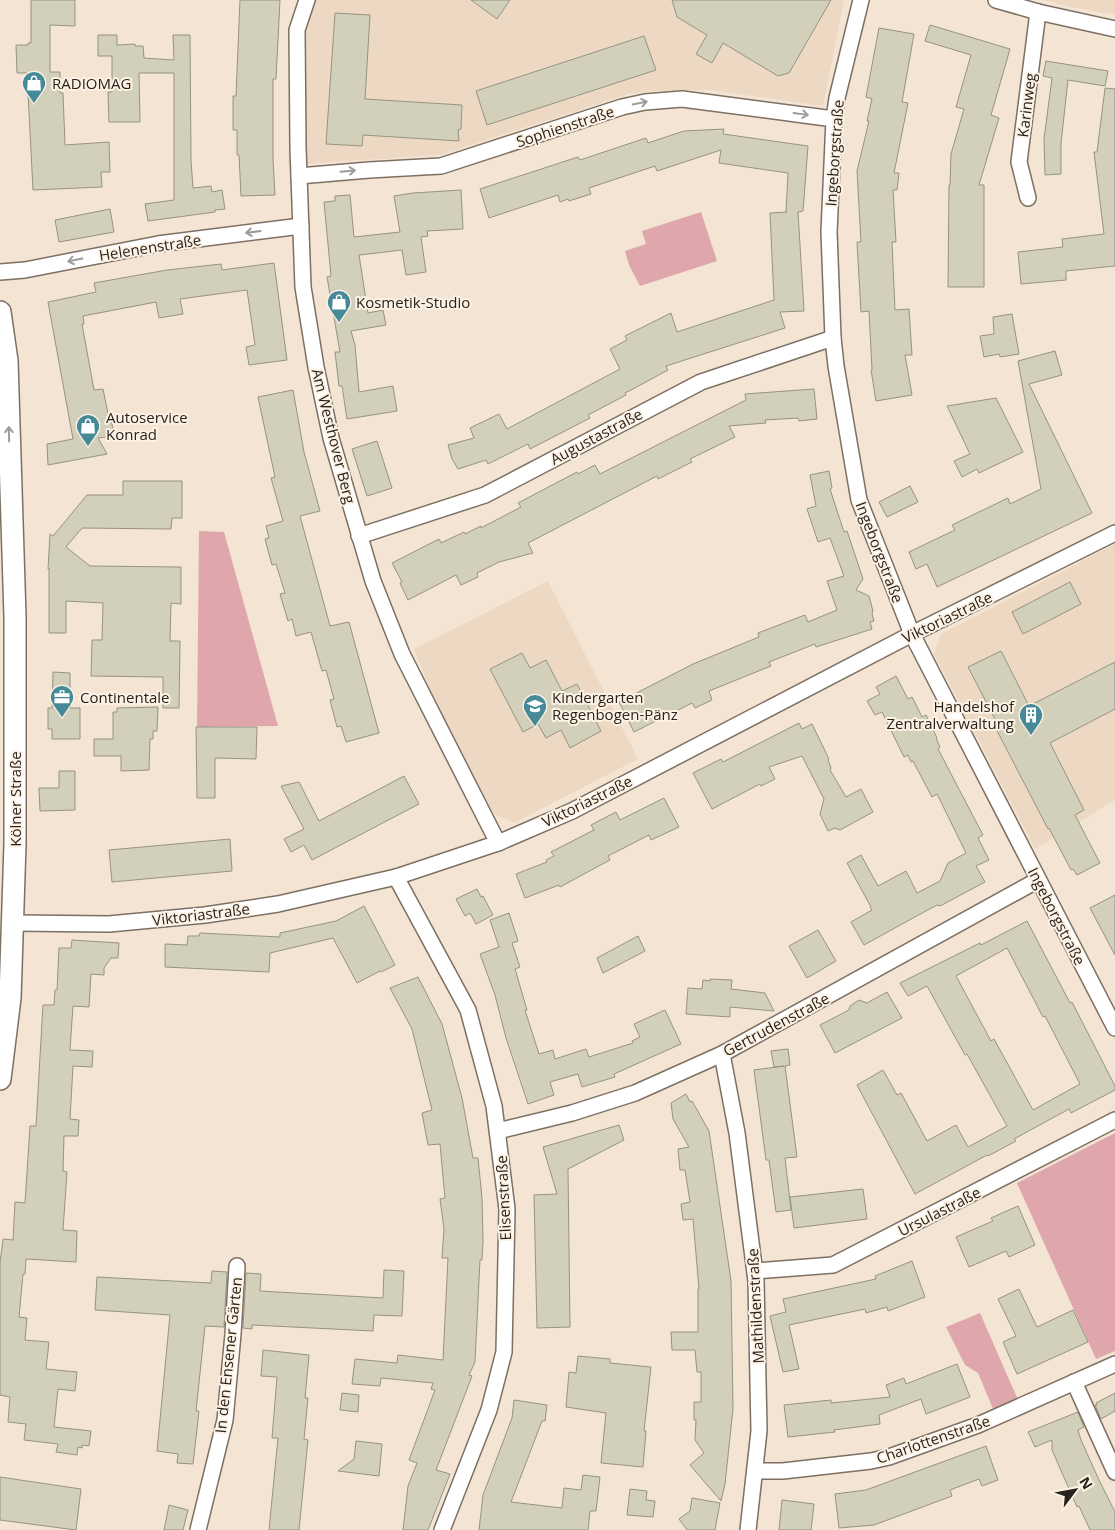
<svg xmlns="http://www.w3.org/2000/svg" width="1115" height="1530" viewBox="0 0 1115 1530" font-family="'Open Sans',sans-serif">
	<style>
		.built { fill: #edd9c3 }
		.green { fill: #dfa7ac }
		.building { fill: #d2cfbb; stroke: #969380; fill-rule: evenodd }
		.lines { fill: none; stroke-linecap: round; stroke-linejoin: round }
		.street-casing { stroke: #7d7062; stroke-width: 18 }
		.secondary-casing { stroke: #7d7062; stroke-width: 24 }
		.street { stroke: #fff; stroke-width: 15 }
		.secondary { stroke: #fff; stroke-width: 21 }
		.oneway { stroke: #9e9c99 }
		.labels { text-anchor: middle; dominant-baseline: central; stroke-width: 4; stroke-linejoin: round; paint-order: stroke }
		.poi-label { font-size: 15px; fill: #28231d; stroke: #fef2e5; text-anchor: start }
		.street-label { font-size: 15px; fill: #28231d; stroke: #fef2e5 }
	</style>
	<rect width="100%" height="100%" fill="#f3e4d4"/>
	<g class="built">
		<polygon points="297,0 844,0 823,106 710,90 649,91 628,94 440,155 288,165"/>
		<polygon points="1043,0 1115,0 1115,15 1071,7"/>
		<polygon points="1115,544 1115,800 1035,849 934,654 941,634"/>
		<polygon points="548,581 638,759 514,823 494,814 432,694 414,649"/>
	</g>
	<g class="green">
		<polygon points="701,212 717,261 640,286 629,265 625,251 646,244 642,231"/>
		<polygon points="199,531 224,532 278,726 197,727"/>
		<polygon points="1115,1133 1115,1351 1096,1359 1017,1183"/>
		<polygon points="980,1313 1018,1400 994,1411 978,1373 965,1365 946,1327"/>
	</g>
	<g class="building">
		<polygon points="31,0 75,0 75,26 50,25 50,72 60,72 60,93 63,93 65,145 109,142 110,172 101,172 102,187 33,190 27,73 17,73 16,45 28,45 28,43 31,43"/>
		<polygon points="240,0 280,0 276,79 273,79 273,159 275,195 241,196 239,155 237,155 237,130 233,130 233,96 236,96"/>
		<polygon points="471,0 510,0 497,19"/>
		<polygon points="672,0 831,0 789,73 778,76 723,43 712,63 696,54 707,35 677,17"/>
		<polygon points="335,13 370,15 365,99 462,105 461,129 458,130 459,141 363,135 362,146 326,144"/>
		<polygon points="930,25 1010,49 991,115 999,118 979,185 984,185 984,287 948,287 949,185 950,185 951,154 964,109 956,107 971,55 925,41"/>
		<polygon points="879,28 914,34 902,102 908,103 894,173 899,173 897,190 893,190 896,242 892,242 895,310 909,309 912,355 905,355 912,395 876,401 871,370 872,370 869,311 861,312 857,242 861,242 857,171 869,121 867,121 872,99 866,97"/>
		<polygon points="98,35 117,35 117,45 135,44 135,46 143,46 144,58 174,60 173,35 190,35 191,161 193,188 211,186 212,192 222,190 225,209 215,210 215,212 148,221 145,204 174,200 174,73 139,73 140,122 109,122 108,92 112,92 112,56 98,56"/>
		<polygon points="644,36 656,70 487,125 476,91"/>
		<polygon points="1046,61 1108,71 1105,86 1068,80 1061,143 1061,174 1045,175 1044,139 1052,78 1043,76"/>
		<polygon points="1105,88 1115,89 1115,266 1066,271 1066,280 1021,284 1018,252 1063,247 1062,239 1104,234 1094,152 1097,152"/>
		<polygon points="724,129 723,134 808,146 803,211 798,212 804,311 780,312 785,328 666,366 668,370 631,390 625,393 626,395 588,415 590,418 530,449 528,444 488,464 486,460 458,469 452,459 448,445 474,438 470,428 499,414 507,429 620,369 610,349 627,340 625,336 671,313 677,332 774,300 770,213 787,212 786,212 788,173 719,163 721,150 657,171 655,166 589,188 591,194 569,201 568,199 560,202 558,195 489,218 480,189 578,157 580,160 646,138 648,143 684,131"/>
		<polygon points="461,190 463,229 427,231 428,236 421,237 426,272 406,275 402,250 359,255 368,313 383,310 386,325 351,331 355,345 359,392 393,386 397,411 347,419 342,386 339,386 335,352 340,352 327,277 331,276 324,202 335,201 335,196 350,195 354,237 400,232 394,196 413,193"/>
		<polygon points="110,209 114,232 59,242 55,220"/>
		<polygon points="274,263 287,360 249,365 246,347 255,345 247,290 180,299 183,314 159,318 156,302 83,316 84,324 82,324 94,390 103,389 108,413 110,412 114,436 98,438 107,454 48,465 47,444 73,439 48,302 96,292 94,283 167,270 221,264 222,270"/>
		<polygon points="1012,314 1019,354 1000,357 999,354 984,357 980,336 994,334 993,317"/>
		<polygon points="1055,351 1062,375 1029,384 1092,513 937,587 927,564 916,569 909,552 955,530 952,525 1008,498 1010,504 1041,489 1018,361"/>
		<polygon points="814,389 817,419 799,421 798,418 765,420 766,423 729,426 735,437 690,459 692,462 658,479 657,476 528,543 533,553 499,562 477,573 478,577 461,585 456,575 408,600 400,583 402,582 392,563 439,539 441,543 464,532 465,534 481,526 481,528 521,507 518,503 577,472 578,474 595,465 600,474 746,400 745,394"/>
		<polygon points="293,390 304,452 320,511 300,516 330,626 349,622 379,733 346,742 341,726 337,727 330,700 334,699 326,670 322,671 311,632 296,636 292,619 288,621 280,594 285,593 276,564 272,565 265,539 269,538 266,526 283,521 271,478 275,477 258,397"/>
		<polygon points="996,398 1023,452 979,473 977,469 962,477 954,461 970,454 947,406"/>
		<polygon points="377,441 392,488 367,496 352,449"/>
		<polygon points="829,471 832,488 830,489 844,532 847,531 863,579 856,590 869,596 873,611 872,614 874,621 870,622 872,629 816,647 815,644 769,662 771,666 709,691 712,700 695,708 692,703 634,732 619,702 693,664 759,637 758,633 805,615 808,622 837,610 827,581 844,576 830,538 818,542 807,509 816,506 810,475"/>
		<polygon points="123,481 182,481 182,518 172,518 171,529 82,528 66,547 90,566 181,567 181,604 171,603 170,641 180,641 179,708 163,708 163,677 91,676 92,640 102,640 103,603 66,601 66,633 49,633 49,568 48,569 50,534 53,536 87,495 123,495"/>
		<polygon points="910,486 918,502 887,517 879,502"/>
		<polygon points="1070,582 1081,604 1023,634 1012,612"/>
		<polygon points="1001,651 1029,706 1115,662 1115,709 1050,743 1084,810 1075,815 1100,863 1077,875 1073,869 1071,870 1049,828 1048,829 994,725 997,723 968,667"/>
		<polygon points="522,653 530,668 546,660 562,691 577,684 601,731 570,748 561,730 546,738 538,724 523,732 490,669"/>
		<polygon points="53,672 70,673 70,708 80,708 80,739 52,739 52,729 48,729 48,708 52,708"/>
		<polygon points="896,676 908,699 912,697 922,717 926,715 937,738 936,738 940,747 938,749 983,835 978,838 989,860 976,866 985,882 940,906 937,905 913,918 864,945 851,922 872,910 870,907 871,907 847,863 861,855 878,886 906,871 917,893 940,881 948,863 966,853 937,794 932,797 913,761 911,762 908,755 904,757 882,712 875,715 867,701 880,694 876,687"/>
		<polygon points="158,707 157,731 153,731 153,739 150,739 149,770 121,771 121,756 94,756 94,739 113,739 113,712 117,712 117,708"/>
		<polygon points="799,723 802,729 812,724 829,759 828,760 831,768 830,770 846,797 861,789 873,812 840,830 835,828 828,831 820,814 824,799 802,756 769,767 775,779 761,786 760,784 712,809 693,773 721,759 723,762"/>
		<polygon points="196,727 257,727 256,759 215,758 215,798 197,798"/>
		<polygon points="59,771 75,771 75,810 40,811 39,788 59,788"/>
		<polygon points="404,776 419,804 312,860 304,845 291,852 284,839 304,829 281,786 299,782 319,821"/>
		<polygon points="664,798 679,827 651,840 649,835 608,856 610,860 560,887 559,885 525,898 516,874 547,862 546,860 554,856 551,852 594,830 591,825 616,812 620,820"/>
		<polygon points="230,839 232,871 112,882 109,850"/>
		<polygon points="477,889 481,897 483,896 493,915 476,924 470,913 465,916 456,899"/>
		<polygon points="1115,895 1115,955 1090,908"/>
		<polygon points="364,906 395,965 381,972 380,971 357,983 333,938 270,953 269,972 165,967 165,944 187,945 188,936 199,936 200,933 280,937 280,933 336,921"/>
		<polygon points="509,913 518,941 512,943 520,967 515,969 527,1010 525,1010 539,1054 553,1050 555,1059 586,1049 589,1057 633,1043 632,1041 640,1037 634,1024 665,1010 681,1044 614,1074 615,1077 582,1087 578,1074 550,1082 554,1095 528,1104 506,1038 495,995 480,954 499,947 490,920"/>
		<path d="M 1027,921 L 1070,1003 L 1072,1002 L 1115,1086 L 1115,1090 L 1071,1113 L 1069,1109 L 1014,1139 L 1016,1141 L 988,1156 L 987,1155 L 915,1194 L 857,1085 L 883,1070 L 897,1095 L 901,1093 L 927,1141 L 956,1125 L 968,1147 L 1007,1126 L 967,1054 L 965,1055 L 927,986 L 908,996 L 900,983 L 980,943 L 981,945 ZM 1007,948 L 1043,1017 L 1045,1016 L 1080,1084 L 1033,1110 L 994,1039 L 991,1041 L 956,976 Z"/>
		<polygon points="818,930 836,961 807,978 789,946"/>
		<polygon points="638,936 645,951 603,973 597,958"/>
		<polygon points="72,940 119,943 118,958 111,958 104,968 104,975 91,974 89,1007 73,1006 70,1050 93,1051 92,1067 73,1066 70,1119 79,1120 78,1136 64,1136 63,1171 67,1172 63,1230 77,1231 76,1262 26,1259 25,1274 23,1274 19,1317 27,1318 25,1340 49,1342 46,1369 77,1372 75,1391 58,1389 54,1427 91,1431 89,1446 82,1445 82,1448 78,1447 77,1455 56,1452 58,1444 24,1440 26,1424 8,1422 10,1397 0,1395 0,1263 3,1239 13,1240 15,1202 25,1203 30,1126 36,1126 43,1005 54,1005 55,990 57,990 59,948 71,948"/>
		<polygon points="418,977 442,1024 462,1098 473,1158 478,1158 482,1198 483,1241 482,1260 480,1260 475,1362 469,1375 472,1376 436,1470 450,1474 428,1530 403,1530 408,1486 417,1463 409,1460 435,1390 431,1389 433,1383 381,1378 380,1386 352,1384 355,1359 397,1363 398,1355 443,1360 448,1258 442,1258 444,1229 440,1199 445,1198 440,1144 428,1145 422,1113 432,1110 412,1029 390,988"/>
		<polygon points="710,979 732,980 731,989 765,993 774,1011 730,1007 730,1017 686,1014 688,988 702,989 703,980 710,981"/>
		<polygon points="887,992 902,1018 835,1053 820,1025 849,1010 850,1006 859,1000 867,1003"/>
		<polygon points="788,1049 790,1065 785,1066 797,1157 785,1158 791,1210 776,1212 769,1160 766,1160 754,1070 784,1066 774,1067 771,1051"/>
		<polygon points="686,1094 690,1102 692,1101 709,1131 731,1281 733,1409 725,1484 721,1501 690,1465 704,1453 695,1440 696,1420 694,1420 694,1402 701,1402 701,1372 697,1372 695,1350 672,1350 671,1332 698,1332 698,1289 699,1289 693,1219 683,1220 681,1204 690,1202 685,1170 680,1170 678,1149 689,1147 673,1119 671,1103"/>
		<polygon points="619,1125 624,1140 568,1169 570,1327 537,1328 534,1195 557,1194 543,1147"/>
		<polygon points="863,1189 867,1219 794,1228 790,1197"/>
		<polygon points="1018,1206 1035,1245 1009,1257 1006,1251 969,1267 956,1237 993,1221 991,1218"/>
		<polygon points="912,1261 925,1297 888,1311 887,1307 866,1313 865,1309 789,1325 799,1369 783,1372 770,1316 786,1312 783,1299 876,1279 875,1276"/>
		<polygon points="384,1270 404,1271 402,1316 374,1315 373,1331 252,1325 252,1329 243,1328 246,1273 261,1274 260,1291 383,1298"/>
		<polygon points="212,1271 227,1272 224,1327 205,1326 196,1411 199,1411 193,1464 177,1463 178,1454 157,1451 170,1315 95,1310 97,1277 211,1283"/>
		<polygon points="1019,1289 1037,1327 1073,1310 1088,1342 1017,1374 1003,1342 1016,1336 998,1299"/>
		<polygon points="263,1350 309,1355 305,1398 308,1398 304,1439 308,1440 299,1530 269,1530 278,1438 272,1438 277,1377 261,1376"/>
		<polygon points="578,1356 610,1359 610,1363 651,1367 644,1431 646,1431 643,1467 601,1463 606,1413 566,1407 569,1372 576,1373"/>
		<polygon points="957,1364 970,1397 926,1414 921,1399 879,1415 880,1424 834,1430 835,1432 788,1437 784,1405 831,1400 831,1403 890,1397 886,1385 904,1378 906,1384"/>
		<polygon points="342,1393 359,1395 358,1412 340,1410"/>
		<polygon points="1115,1393 1115,1411 1101,1419 1095,1405 1097,1405 1096,1403"/>
		<polygon points="514,1400 547,1405 545,1421 542,1421 511,1502 562,1508 564,1488 581,1490 583,1475 600,1477 596,1511 590,1511 588,1530 479,1530 483,1495 512,1418"/>
		<polygon points="1078,1412 1084,1427 1078,1430 1081,1440 1099,1480 1115,1512 1115,1530 1090,1530 1079,1506 1077,1507 1052,1450 1052,1440 1035,1447 1028,1432"/>
		<polygon points="356,1441 382,1444 379,1476 338,1471 354,1459"/>
		<polygon points="986,1446 998,1480 982,1486 979,1479 950,1490 952,1496 874,1525 839,1528 835,1494 866,1490"/>
		<polygon points="0,1477 81,1489 76,1530 0,1520"/>
		<polygon points="630,1489 647,1491 646,1500 655,1501 653,1517 627,1515"/>
		<polygon points="692,1498 720,1503 715,1530 687,1530 679,1519 690,1511"/>
		<polygon points="782,1500 814,1504 811,1530 779,1530"/>
		<polygon points="169,1505 188,1510 183,1530 164,1530"/>
	</g>
	<g class="lines">
		<g class="street-casing">
			<g id="street">
				<polyline points="307,0 297,30 298,148 303,287 316,367 331,438 373,581 402,654 498,843"/>
				<polyline points="861,0 837,98 834,119 829,232 833,338 836,366 859,500 912,634 1115,1028"/>
				<polyline points="996,0 1038,12 1115,29"/>
				<polyline points="299,176 369,170 441,166 622,107 645,102 682,99 834,119"/>
				<polyline points="1028,198 1019,162 1038,12"/>
				<polyline points="0,272 25,270 158,244 301,226"/>
				<polyline points="359,536 485,495 701,382 833,338"/>
				<polyline points="396,877 468,1010 494,1106 507,1209 504,1352 489,1410 442,1530"/>
				<polyline points="14,923 109,924 205,915 278,904 396,877 498,843 572,811 912,634 1115,533"/>
				<polyline points="722,1054 737,1133 756,1281 759,1431 748,1530"/>
				<polyline points="498,1131 572,1113 635,1093 722,1054 1038,880"/>
				<polyline points="755,1271 833,1265 1115,1120"/>
				<polyline points="1074,1382 1115,1472"/>
				<polyline points="756,1471 783,1471 871,1461 889,1457 978,1425 1115,1364"/>
				<polyline points="198,1530 225,1420 233,1334 237,1266"/>
			</g>
		</g>
		<g class="secondary-casing">
			<polyline id="secondary" points="0,312 7,361 15,617 15,844 10,998 0,1079"/>
		</g>
		<use href="#street" class="street"/>
		<use href="#secondary" class="secondary"/>
	</g>
	<defs><path id="oneway-shaft" d="M-6 0H5M1.5-3L5.5 0L1.5 3" fill="none" stroke-width="1.6" stroke-linecap="round" stroke-linejoin="round" transform="scale(1.25)"/></defs>
	<g class="oneway">
		<use href="#oneway-shaft" transform="translate(640 103) rotate(-11)"/>
		<use href="#oneway-shaft" transform="translate(801 114) rotate(8)"/>
		<use href="#oneway-shaft" transform="translate(348 171) rotate(-5)"/>
		<use href="#oneway-shaft" transform="translate(253 232) rotate(173)"/>
		<use href="#oneway-shaft" transform="translate(75 260) rotate(169)"/>
		<use href="#oneway-shaft" transform="translate(9 434) rotate(-91)"/>
	</g>
	<defs>
		<g id="shop-pin" transform="scale(1.25)"><path d="M0 17L-7.5 6A9.5 9.5 0 1 1 7.5 6Z" fill="#468a98" stroke="#fef2e5"/><path d="M-5-2.5h2.3a2.7 3.5 0 0 1 5.4 0H5L5.5 6h-11ZM-1.5-2.5h3a1.5 2.3 0 0 0-3 0Z" fill="#fff"/></g>
		<g id="office-pin" transform="scale(1.25)"><path d="M0 17L-7.5 6A9.5 9.5 0 1 1 7.5 6Z" fill="#468a98" stroke="#fef2e5"/><path d="M-6-3h4V-5.5h4V-3h4V5H-6ZM-1-4.5V-3h2v-1.5ZM-6 0V1H6V0Z" fill="#fff"/></g>
		<g id="school-pin" transform="scale(1.25)"><path d="M0 17L-7.5 6A9.5 9.5 0 1 1 7.5 6Z" fill="#468a98" stroke="#fef2e5"/><path d="M0-5L7-2L0 1L-7-2ZM-4 1L0 2.5L4 1V4Q0 6-4 4Z" fill="#fff"/></g>
		<g id="building-pin" transform="scale(1.25)"><path d="M0 17L-7.5 6A9.5 9.5 0 1 1 7.5 6Z" fill="#468a98" stroke="#fef2e5"/><path d="M-4-6H4V6H1V3H-1V6H-4ZM-2.5-4.3h1.7v1.8h-1.7ZM.8-4.3h1.7v1.8H.8ZM-2.5-1h1.7V.8h-1.7ZM.8-1h1.7V.8H.8Z" fill="#fff"/></g>
	</defs>
	<g fill-rule="evenodd">
		<use href="#shop-pin" x="34" y="83"/>
		<use href="#shop-pin" x="339" y="302"/>
		<use href="#shop-pin" x="88" y="426"/>
		<use href="#office-pin" x="62" y="697"/>
		<use href="#school-pin" x="535" y="706"/>
		<use href="#building-pin" x="1031" y="715"/>
	</g>
	<g class="labels">
		<g class="poi-label">
			<text x="52" y="83">RADIOMAG</text>
			<text x="356" y="302">Kosmetik-Studio</text>
			<text x="106" y="417">Autoservice<tspan x="106" dy="17">Konrad</tspan></text>
			<text x="80" y="697">Continentale</text>
			<text x="552" y="697">Kindergarten<tspan x="552" dy="17">Regenbogen-Pänz</tspan></text>
			<text x="1014" y="706" text-anchor="end">Handelshof<tspan x="1014" dy="17">Zentralverwaltung</tspan></text>
		</g>
		<g class="street-label">
			<text transform="translate(1026 105) rotate(-83)">Karinweg</text>
			<text transform="translate(565 126) rotate(-18)">Sophienstraße</text>
			<text transform="translate(834 153) rotate(-86)">Ingeborgstraße</text>
			<text transform="translate(150 247) rotate(-9)">Helenenstraße</text>
			<text transform="translate(334 436) rotate(76)">Am Westhover Berg</text>
			<text transform="translate(596 436) rotate(-28)">Augustastraße</text>
			<text transform="translate(880 552) rotate(69)">Ingeborgstraße</text>
			<text transform="translate(947 617) rotate(-26)">Viktoriastraße</text>
			<text transform="translate(15 799) rotate(-90)">Kölner Straße</text>
			<text transform="translate(587 801) rotate(-26)">Viktoriastraße</text>
			<text transform="translate(201 914) rotate(-7)">Viktoriastraße</text>
			<text transform="translate(1057 916) rotate(63)">Ingeborgstraße</text>
			<text transform="translate(776 1024) rotate(-28)">Gertrudenstraße</text>
			<text transform="translate(503 1198) rotate(-93)">Elisenstraße</text>
			<text transform="translate(939 1211) rotate(-27)">Ursulastraße</text>
			<text transform="translate(755 1306) rotate(-93)">Mathildenstraße</text>
			<text transform="translate(228 1355) rotate(-84)">In den Ensener Gärten</text>
			<text transform="translate(933 1439) rotate(-19)">Charlottenstraße</text>
		</g>
	</g>
	<g transform="translate(1075 1490) rotate(58)" stroke="#fef2e5" stroke-width="4" paint-order="stroke">
	<path d="M0-4L9 19L0 12L-9 19Z" fill="#28231d"/>
	<text y="-8" font-size="14" font-weight="bold" text-anchor="middle" fill="#28231d">N</text>
	</g>
</svg>
